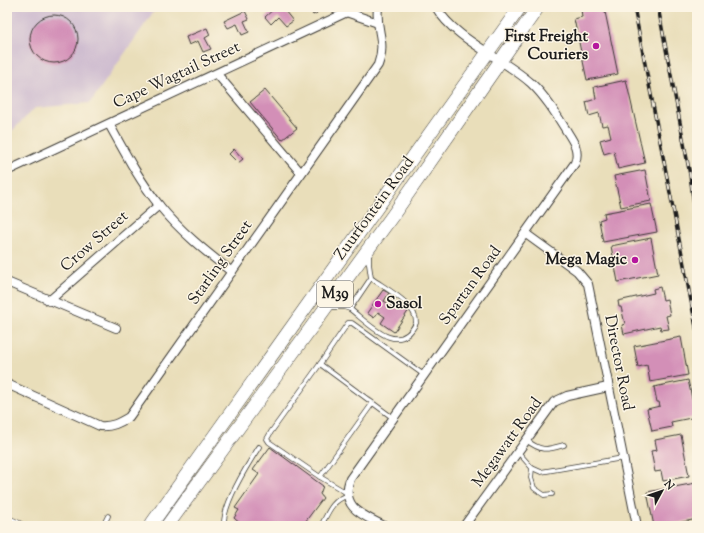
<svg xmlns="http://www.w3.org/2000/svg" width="704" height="533" viewBox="0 0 704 533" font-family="'Sorts Mill Goudy',serif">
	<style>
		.industrial { fill: #cfbdd0 }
		.building { fill: #d38fb7 }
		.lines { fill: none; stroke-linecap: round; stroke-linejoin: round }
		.lane-casing { stroke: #3b3934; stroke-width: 5.5 }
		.street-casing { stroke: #3b3934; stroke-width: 10 }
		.secondary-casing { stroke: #3b3934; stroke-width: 12 }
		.primary-casing { stroke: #3b3934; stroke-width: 14 }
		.lane { stroke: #fff; stroke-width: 4 }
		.street { stroke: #fff; stroke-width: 8 }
		.secondary { stroke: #fff; stroke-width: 11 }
		.primary { stroke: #fff; stroke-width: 13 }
		.rail-casing { stroke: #1c1c1c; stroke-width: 3.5 }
		.rail { stroke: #fcf5e5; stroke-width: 2; stroke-dasharray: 6; stroke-linecap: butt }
		.poi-dot { fill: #b5179e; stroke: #fcf5e5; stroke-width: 1.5 }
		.labels { text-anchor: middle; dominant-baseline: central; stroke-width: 3; stroke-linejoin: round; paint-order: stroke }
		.shield { fill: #fcf5e5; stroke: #5f5d58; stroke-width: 1 }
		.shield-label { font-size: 15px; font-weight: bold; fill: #1c1c1c }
		.poi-label { font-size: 16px; font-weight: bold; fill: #1c1c1c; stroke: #fcf5e5; text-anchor: end }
		.street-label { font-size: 16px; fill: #1c1c1c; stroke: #fcf5e5 }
	</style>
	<rect width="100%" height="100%" fill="#fcf5e5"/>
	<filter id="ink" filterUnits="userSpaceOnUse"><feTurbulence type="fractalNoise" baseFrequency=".025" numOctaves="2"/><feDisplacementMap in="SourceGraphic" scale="8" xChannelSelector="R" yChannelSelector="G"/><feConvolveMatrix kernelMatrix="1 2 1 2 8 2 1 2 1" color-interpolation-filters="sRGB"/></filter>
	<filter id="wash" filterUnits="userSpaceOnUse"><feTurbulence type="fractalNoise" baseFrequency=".012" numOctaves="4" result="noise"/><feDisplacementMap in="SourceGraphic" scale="16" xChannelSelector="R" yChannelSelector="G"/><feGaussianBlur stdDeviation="0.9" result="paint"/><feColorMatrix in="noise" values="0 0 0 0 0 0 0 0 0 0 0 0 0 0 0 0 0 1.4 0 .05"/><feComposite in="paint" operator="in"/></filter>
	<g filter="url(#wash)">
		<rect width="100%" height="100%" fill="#e9deba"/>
		<polygon class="industrial" points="7,7 157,7 90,103 35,108 12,131 7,129"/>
		<g id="blocks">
			<g class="building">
				<polygon points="276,7 289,8 285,11 293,21 286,26 278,17 271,24 265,17"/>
				<polygon points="309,7 318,7 319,9 316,10 317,13 313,15"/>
				<polygon points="585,7 604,7 618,74 587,80 574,19 582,17 581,9"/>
				<polygon points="245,11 249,19 244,21 249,32 242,35 237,24 228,28 224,21"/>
				<circle cx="54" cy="39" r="24"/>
				<polygon points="207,28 210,35 205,38 211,49 203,52 198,41 189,45 186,37"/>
				<polygon points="626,80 645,163 618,169 614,151 604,154 600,140 611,137 608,125 602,126 599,113 589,116 586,102 596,99 594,87"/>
				<polygon points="265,90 297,128 282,140 250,102"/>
				<polygon points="234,149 243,159 238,163 229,154"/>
				<polygon points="645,170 651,201 621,207 614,176"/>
				<polygon points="651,204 657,232 603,242 599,220 605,218 604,213"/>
				<polygon points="651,238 658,274 618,282 611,246"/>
				<polygon points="660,287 663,300 667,299 670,315 666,316 669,329 661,330 660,326 624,334 622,325 625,324 621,307 619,307 618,301 654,293 653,289"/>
				<polygon points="383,290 389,293 384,301 394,308 398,302 409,310 394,332 381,323 385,317 378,312 374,318 367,313"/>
				<polygon points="681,337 688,375 650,382 647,365 638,367 634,346"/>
				<polygon points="688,380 696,417 671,422 672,427 652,431 647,409 660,406 659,402 657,402 654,387"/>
				<polygon points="681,435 689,476 663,481 661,471 655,472 651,451 657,450 655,440"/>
				<polygon points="270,447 323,486 320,494 323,498 302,526 243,526 234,518 239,510 235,508 259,474 253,470"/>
				<polygon points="696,483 697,519 664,526 654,526 647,492"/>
			</g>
		</g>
	</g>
	<g filter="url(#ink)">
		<use href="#blocks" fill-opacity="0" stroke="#3b3934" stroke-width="1"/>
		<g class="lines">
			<g class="lane-casing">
				<g id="lane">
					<path d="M 330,307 L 344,307 L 350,309 C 369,324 399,358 416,323 C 417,304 386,289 371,278 L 369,264 L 369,255"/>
					<polyline points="350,309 371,278"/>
					<polyline points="320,364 271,432 267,439 269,442 320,477 372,404"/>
					<polyline points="393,418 320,364 348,323 352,323 424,375"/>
					<path d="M 526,440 C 542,452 546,450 564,445"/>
					<polyline points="518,452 532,468 541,472 623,458"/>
					<polyline points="532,468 531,478 534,488 544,495 552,494"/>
					<polyline points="320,477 347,493"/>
					<polyline points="103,526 108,516"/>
					<path d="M 224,526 C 222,505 248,464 259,447"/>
					<path d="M 321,526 C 328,513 332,500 347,496"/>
				</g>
			</g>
			<g class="street-casing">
				<g id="street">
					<polyline points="344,7 346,12 378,23"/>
					<polyline points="217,74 301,173"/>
					<path d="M 109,124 C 124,151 139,180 159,205 C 180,231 206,252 232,272"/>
					<polyline points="7,171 358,7"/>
					<polyline points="526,234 577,271 588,284 637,526"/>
					<polyline points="7,282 116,328"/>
					<polyline points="49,301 159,205"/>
					<path d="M 7,384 L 100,426 C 112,427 119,423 129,417 L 378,65 C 387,40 375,31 378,7"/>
					<path d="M 384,526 C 363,515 340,508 350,479 L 575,163 C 580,150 573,141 566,130 C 556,114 545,96 531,83 C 503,58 454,39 436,7"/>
					<polyline points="464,526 554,402 567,396 608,387"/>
				</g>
			</g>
			<g class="secondary-casing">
				<polyline id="secondary" points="7,521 18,526"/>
			</g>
			<g class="primary-casing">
				<g id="primary">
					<polyline points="150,526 520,7"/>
					<polyline points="167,526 393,215 538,7"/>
				</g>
			</g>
			<use href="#lane" class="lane"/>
			<use href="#street" class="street"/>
			<use href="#secondary" class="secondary"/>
			<use href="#primary" class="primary"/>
			<g class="rail-casing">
				<g id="rail">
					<polyline points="634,7 697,332"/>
					<polyline points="658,7 690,175 697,227"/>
				</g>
			</g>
			<use href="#rail" class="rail"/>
		</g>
	</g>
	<g class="poi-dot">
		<circle cx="596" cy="46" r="4"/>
		<circle cx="635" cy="260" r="4"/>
		<circle cx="378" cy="304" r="4"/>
	</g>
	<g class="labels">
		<rect class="shield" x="317" y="281" width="36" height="26" rx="3"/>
		<g class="shield-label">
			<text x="335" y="294">M39</text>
		</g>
		<g class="poi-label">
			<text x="588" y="37">First Freight<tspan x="588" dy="18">Couriers</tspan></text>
			<text x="627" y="260">Mega Magic</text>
			<text x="386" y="304" text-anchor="start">Sasol</text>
		</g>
		<g class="street-label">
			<text transform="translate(177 76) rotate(-25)">Cape Wagtail Street</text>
			<text transform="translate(375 209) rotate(-54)">Zuurfontein Road</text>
			<text transform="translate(95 242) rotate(-41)">Crow Street</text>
			<text transform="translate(221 263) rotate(-55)">Starling Street</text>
			<text transform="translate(471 286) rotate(-54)">Spartan Road</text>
			<text transform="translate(618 363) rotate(79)">Director Road</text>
			<text transform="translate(508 443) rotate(-54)">Megawatt Road</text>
		</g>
	</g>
	<rect width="704" height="533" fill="none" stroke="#fcf5e5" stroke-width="24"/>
	<g transform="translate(662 491) rotate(50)" stroke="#fcf5e5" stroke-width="3" paint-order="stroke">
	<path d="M0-3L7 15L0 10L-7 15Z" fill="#1c1c1c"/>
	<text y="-6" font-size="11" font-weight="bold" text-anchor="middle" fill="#1c1c1c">N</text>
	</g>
</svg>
